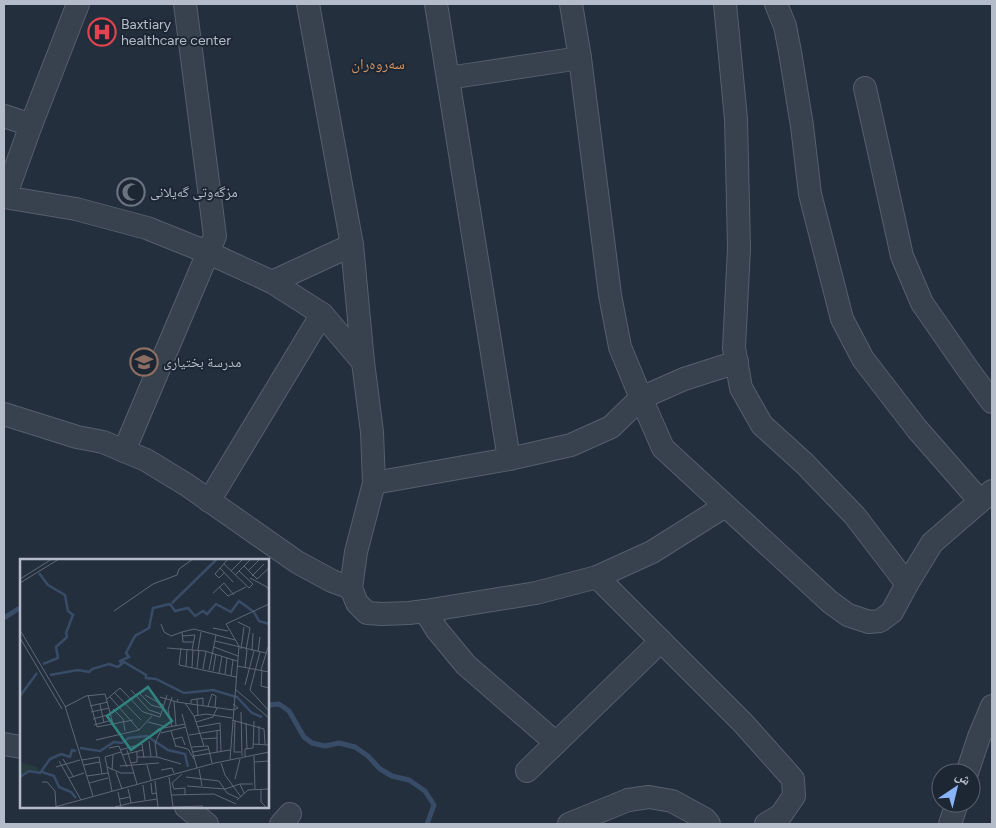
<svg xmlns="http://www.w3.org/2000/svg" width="996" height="828" viewBox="0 0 996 828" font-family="Figtree,'Noto Naskh Arabic',sans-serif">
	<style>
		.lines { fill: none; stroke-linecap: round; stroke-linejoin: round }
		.stream { stroke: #394c67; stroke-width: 5 }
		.minor-casing { stroke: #565f6c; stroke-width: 24 }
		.minor { stroke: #38414e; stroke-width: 22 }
		.labels { text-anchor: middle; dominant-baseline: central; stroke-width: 4; stroke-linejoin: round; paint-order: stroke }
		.poi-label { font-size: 14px; fill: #b4bcc9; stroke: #1d2633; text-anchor: start }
		.neighbourhood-label { font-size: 15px; fill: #d59563; stroke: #1d2633 }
		.inset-river { fill: none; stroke: #394c67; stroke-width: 2.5 }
		.inset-road { fill: none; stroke: #5e6776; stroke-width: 1 }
		.view { fill: #308480; fill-opacity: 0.15; stroke: #308480; stroke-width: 2.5 }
		.inset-edge { fill: none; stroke: #b4bcc9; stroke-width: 2.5 }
	</style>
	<rect width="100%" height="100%" fill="#242f3e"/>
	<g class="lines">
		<g class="stream">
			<polyline points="4,618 18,609 21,609"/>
			<polyline points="268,705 279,704 289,711 304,737 312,743 325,746 339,743 355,747 368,756 380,769 392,776 409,780 425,791 434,805 427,824"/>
		</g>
		<g class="minor-casing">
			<g id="minor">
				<polyline points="308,4 352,245 363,362 372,432 374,483 356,552 351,588 357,603 367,613 382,614 409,613 425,611 536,593 597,577 652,552 725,506"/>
				<polyline points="436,4 509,459"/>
				<polyline points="571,4 580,58 610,295 620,347 641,398 663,448 830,602 848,615 869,622 880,621 892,612 907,584 932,543 992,491"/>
				<polyline points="725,4 736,119 739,248 734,348 741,388 762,425 805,464 855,516 907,584"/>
				<polyline points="776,4 785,26 790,52 802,126 810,194 842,319 863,359 917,429 980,501"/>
				<polyline points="448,78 580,58"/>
				<polyline points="865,88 902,256 922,303 967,368 992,402"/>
				<polyline points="4,116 31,125"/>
				<polyline points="4,197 76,209 147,228 209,253 272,282 322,314 363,362"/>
				<polyline points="5,197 31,125 78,4"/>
				<polyline points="272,282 352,245"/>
				<polyline points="4,414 77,437 103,442 146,460 187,485 297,562 332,581 351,588"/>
				<polyline points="124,451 215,236 185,4"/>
				<polyline points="374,483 509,459 571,445 611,427 641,398 684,379 737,362"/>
				<polyline points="209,501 322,314"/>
				<polyline points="597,577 743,723 793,779 794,796 781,815 766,824"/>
				<polyline points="425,611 437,630 466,665 556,743"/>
				<polyline points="4,744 21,747"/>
				<polyline points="527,771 661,641"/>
				<polyline points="967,773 979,737 992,706"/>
				<polyline points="186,807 207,824"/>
				<polyline points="281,824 290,814"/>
				<polyline points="569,824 628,800 649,797 672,801 705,819 709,824"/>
				<polyline points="950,824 957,803"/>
			</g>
		</g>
		<use href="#minor" class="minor"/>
	</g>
	<defs>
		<g id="hospital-ring" transform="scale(1.4375)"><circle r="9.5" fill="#1d2633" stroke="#e0444e" stroke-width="1.5"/><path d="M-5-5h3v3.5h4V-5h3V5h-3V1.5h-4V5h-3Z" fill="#e0444e"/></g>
		<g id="mosque-ring" transform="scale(1.4375)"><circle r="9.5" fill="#1d2633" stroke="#6b7280" stroke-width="1.5"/><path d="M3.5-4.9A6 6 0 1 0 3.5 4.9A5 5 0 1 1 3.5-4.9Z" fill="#6b7280"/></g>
		<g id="school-ring" transform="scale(1.4375)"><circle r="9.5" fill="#1d2633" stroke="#8d6e63" stroke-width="1.5"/><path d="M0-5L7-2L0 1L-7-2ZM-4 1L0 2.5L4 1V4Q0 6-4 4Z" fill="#8d6e63"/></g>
	</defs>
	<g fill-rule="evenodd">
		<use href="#hospital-ring" x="102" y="32"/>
		<use href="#mosque-ring" x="131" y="192"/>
		<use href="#school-ring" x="144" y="362"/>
	</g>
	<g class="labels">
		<g class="poi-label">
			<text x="121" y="24">Baxtiary<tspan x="121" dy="16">healthcare center</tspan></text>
			<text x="150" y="192">مزگەوتی گەیلانی</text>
			<text x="163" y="362">مدرسة بختيارى</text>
		</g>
		<g class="neighbourhood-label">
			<text x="378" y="64">سەروەران</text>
		</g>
	</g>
	<g transform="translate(20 559)">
		<rect width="249" height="249" fill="#242f3e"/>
		<path d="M 0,203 L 17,208 L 19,213 L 8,211 L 0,218 Z" fill="#263c3f"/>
		<path class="inset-river" d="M 19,14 L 28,26 L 45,36 L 48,52 L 53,56 L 46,74 L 47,78 L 36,88 L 38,99 L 23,105M 152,44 L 197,0M 102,105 L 100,102 L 109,98 L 106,94 L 115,77 L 129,69 L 133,49 L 150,45 L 155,52 L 168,49 L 175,57 L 183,52 L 187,55 L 196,45 L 211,53 L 219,42 L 234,53 L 239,62 L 249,65M 30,116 L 58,111 L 69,113 L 72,110 L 89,105 L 98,108 L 104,103 L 126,116 L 126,119 L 136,120 L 164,134 L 193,131 L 217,138 L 232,154 L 242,158M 0,137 L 17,114M 60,189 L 80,192 L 94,183 L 102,184 L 109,179 L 127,177 L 148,191 L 165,195 L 168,208M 22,213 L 34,217 L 39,228 L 51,233 L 56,239M 0,218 L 9,212 L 20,214 L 30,200 L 41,195 L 50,198 L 52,191 L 56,192"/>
		<path class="inset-road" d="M 204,5 L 229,29 L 233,25 L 219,12M 224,7 L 237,20 L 249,9M 200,9 L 213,23M 159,10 L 173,0M 211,12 L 222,1M 228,12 L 239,1M 204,14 L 199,19 L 195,15 L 208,0M 215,16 L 231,0M 232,17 L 244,5M 230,19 L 247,28 L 249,32M 0,20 L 32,0M 0,24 L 39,0M 199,28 L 208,37 L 226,28M 193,34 L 204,24 L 214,36M 94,52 L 133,25 L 157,16 L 159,10M 218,63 L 230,69 L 226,91M 141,65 L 144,73 L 151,77 L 162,73 L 163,83 L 174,83M 193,69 L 208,72M 0,71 L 45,147 L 73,237M 162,73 L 174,70 L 215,81M 162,77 L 175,76 L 172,91M 0,79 L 42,150M 195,82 L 246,94M 194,88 L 218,97M 147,89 L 185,92 L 217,102M 161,89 L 159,106 L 216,118M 221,90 L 224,68M 178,91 L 181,73M 232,92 L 233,74M 238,93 L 240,78M 240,93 L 230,131 L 249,152M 166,107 L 167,90M 217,107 L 249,113M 172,108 L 173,91M 177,109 L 179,91M 225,109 L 227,91M 183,110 L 186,92M 189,111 L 196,76M 241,111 L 249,85M 242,111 L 241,127 L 249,129M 193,112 L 196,95M 199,114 L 202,97M 205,115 L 207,99M 211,117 L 213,101M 225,126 L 234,92M 215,130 L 249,159M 111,131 L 129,151 L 141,155M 94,133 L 121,161M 119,134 L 131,146 L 142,149M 68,136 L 77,168 L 113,161M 125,136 L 143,146M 90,138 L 119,171 L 132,157M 140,138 L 157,143 L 158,140M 87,140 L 100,129 L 123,153 L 140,158 L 147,136M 177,140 L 178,156M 154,142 L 156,167M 157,143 L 213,151 L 218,149 L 213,145M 165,144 L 174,157 L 184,187M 80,145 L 84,164M 171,145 L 171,141 L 183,139 L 183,146M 70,147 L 88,143M 188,147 L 192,135 L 196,137 L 195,148M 45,148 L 66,137 L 85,135 L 93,165M 93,150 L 103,160 L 105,172M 71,153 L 89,149M 221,153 L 222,197M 162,155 L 177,209M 174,157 L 186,155 L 212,159M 73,160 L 91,155M 212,161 L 244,170 L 245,185M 215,162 L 214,193 L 221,193M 128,163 L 143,167 L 135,184 L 137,198M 176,163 L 193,158 L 197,149M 226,164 L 227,190M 74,166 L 92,161M 239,167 L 239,185M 152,168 L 148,151 L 152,138M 178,168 L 200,164 L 201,192M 197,171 L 197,193M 151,172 L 156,188M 141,174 L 166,168M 169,176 L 201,171M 132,177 L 138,170 L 165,165M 154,180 L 162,178 L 165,186M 182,180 L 197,179M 76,181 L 119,171M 129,182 L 131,198M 233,185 L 249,186M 156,187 L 168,190 L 174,200M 172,188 L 188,187 L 192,204M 89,189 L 99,187 L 107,208M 100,191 L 122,185 L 124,199M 107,191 L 117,225M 173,193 L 189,190M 102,196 L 123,191M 174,197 L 210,191M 234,197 L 235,230M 117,198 L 137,198 L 161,205M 225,198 L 225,190 L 233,189 L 234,162M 43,200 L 53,217M 210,200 L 219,87 L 206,65 L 249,45M 62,201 L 79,198 L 82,215M 39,202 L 61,241M 234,203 L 249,202M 111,204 L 117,203 L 117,192M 201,204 L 205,216 L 221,238M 64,206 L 80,203M 127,206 L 131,221M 100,207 L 139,204M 36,208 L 60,201M 87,208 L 101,214 L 114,214M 179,210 L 182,227M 92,211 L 93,196M 141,211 L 152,209 L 154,214M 96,213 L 102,230M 162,215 L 152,224 L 154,230 L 165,229 L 165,236M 67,217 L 88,214M 149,218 L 153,248M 166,218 L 199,222 L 207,234 L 218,239M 49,219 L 64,214M 215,220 L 220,200M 135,222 L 138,248M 22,223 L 27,223 L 35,232 L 36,247M 69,224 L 88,219M 131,224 L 132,235 L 136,234M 123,226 L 125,241M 167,227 L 205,230 L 220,225M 241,231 L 241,243 L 246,248M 92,232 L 85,198 L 101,193M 98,233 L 101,248M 224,234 L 220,225 L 233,225M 152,236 L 194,235 L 216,245M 100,240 L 110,238 L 108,230M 217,241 L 228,231 L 249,230M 111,244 L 137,240M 35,248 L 195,204 L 249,193M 95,248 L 111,244 L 110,238M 153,248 L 183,247"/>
		<path class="view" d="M 128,128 L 152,162 L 111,191 L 87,157 Z"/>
		<rect width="249" height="249" class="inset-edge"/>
	</g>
	<rect width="996" height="828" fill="none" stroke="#b4bcc9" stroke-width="10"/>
	<g transform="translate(956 788) rotate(35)"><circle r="24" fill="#1d2633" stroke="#59626f"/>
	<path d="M0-4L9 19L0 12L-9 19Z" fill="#8ab4f8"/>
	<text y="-8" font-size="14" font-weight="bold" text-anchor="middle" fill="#b4bcc9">ش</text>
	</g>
</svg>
